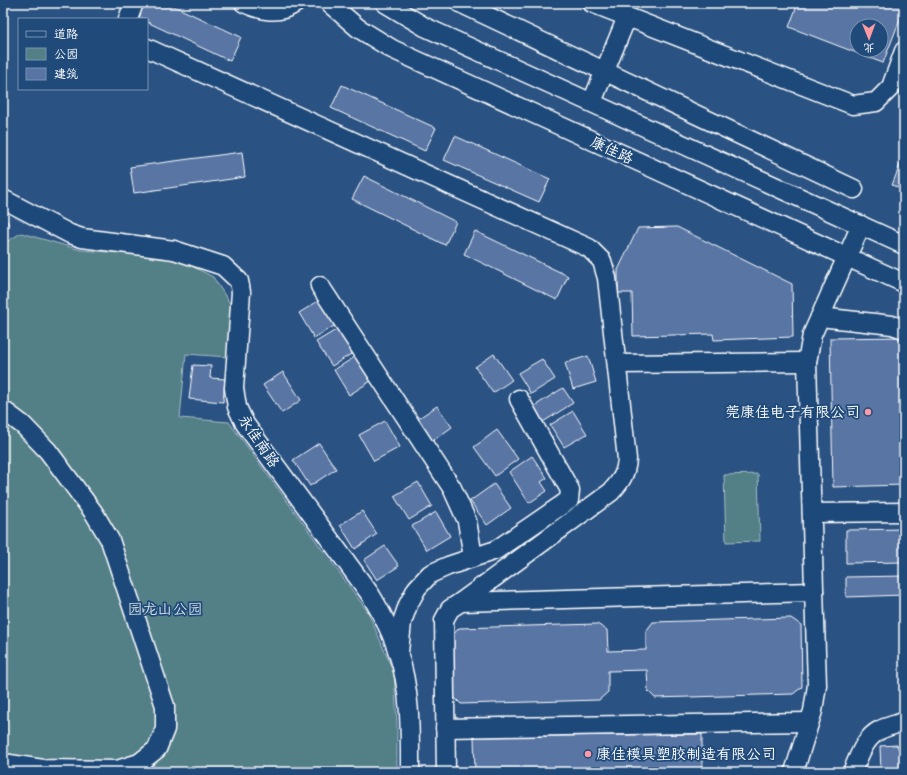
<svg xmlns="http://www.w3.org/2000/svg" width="907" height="775" viewBox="0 0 907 775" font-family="Sriracha,'LXGW WenKai TC',sans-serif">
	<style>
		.green { fill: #537f87; stroke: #a9bfc3 }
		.building { fill: #5874a4; stroke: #fff; fill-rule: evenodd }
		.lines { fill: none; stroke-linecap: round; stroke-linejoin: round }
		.minor-casing { stroke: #fff; stroke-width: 21 }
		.minor { stroke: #1f4a7a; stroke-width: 18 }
		.poi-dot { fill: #ff9aa2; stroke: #1f4a7a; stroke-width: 1.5 }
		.labels { text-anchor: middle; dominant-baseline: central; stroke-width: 3.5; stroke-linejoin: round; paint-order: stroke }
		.street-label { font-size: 15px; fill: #fff; stroke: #1f4a7a }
		.poi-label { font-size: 15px; fill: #fff; stroke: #1f4a7a; text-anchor: end }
		.park-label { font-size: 15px; fill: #d4dfe1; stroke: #1f4a7a }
	</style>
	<rect width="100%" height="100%" fill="#2a5282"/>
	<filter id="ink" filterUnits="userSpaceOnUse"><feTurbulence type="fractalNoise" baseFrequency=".025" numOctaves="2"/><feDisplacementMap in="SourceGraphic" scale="8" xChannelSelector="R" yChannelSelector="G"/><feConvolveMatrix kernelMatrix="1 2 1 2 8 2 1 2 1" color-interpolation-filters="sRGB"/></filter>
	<g filter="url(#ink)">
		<g class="green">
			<polygon points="21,233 81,250 174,257 213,277 233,308 228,357 186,354 180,418 229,422 368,612 394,673 397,723 397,772 3,772 3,244"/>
			<polygon points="758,474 760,541 726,542 724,475"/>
		</g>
		<g class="building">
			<polygon points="142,3 167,3 241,37 230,61 147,22 147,19 136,17"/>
			<path d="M 798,3 L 904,3 L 904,9 L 883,63 L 789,27 ZM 857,26 L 881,26 L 881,50 L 857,50 Z"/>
			<polygon points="342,85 436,128 425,151 331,108"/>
			<polygon points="455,136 550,179 539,202 444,160"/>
			<polygon points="242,152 245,177 134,193 130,167"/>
			<polygon points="904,155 904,190 892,185"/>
			<polygon points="364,176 456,222 445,245 352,199"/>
			<polygon points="3,215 10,226 3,230"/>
			<polygon points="677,227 792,284 793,337 714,340 713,334 633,336 632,293 618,293 618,270 638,228"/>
			<polygon points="475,231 568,276 557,300 464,254"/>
			<polygon points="323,298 339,323 314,338 299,313"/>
			<polygon points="341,327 356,351 332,366 316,342"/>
			<polygon points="904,337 904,485 833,487 830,338"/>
			<polygon points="494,354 512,380 493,393 475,367"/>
			<polygon points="358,355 374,379 349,395 334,370"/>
			<polygon points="588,356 596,382 573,389 565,363"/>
			<polygon points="542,359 555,379 531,394 518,373"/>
			<polygon points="193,365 211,366 210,378 225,379 223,402 189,399"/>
			<polygon points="283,372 301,400 282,413 263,385"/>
			<polygon points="563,388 573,403 543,422 533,407"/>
			<polygon points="437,406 452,427 431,442 416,420"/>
			<polygon points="573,411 587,434 564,447 550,425"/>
			<polygon points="385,421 400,447 374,461 359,435"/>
			<polygon points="497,430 518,459 495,476 474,447"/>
			<polygon points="319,443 336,469 310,486 293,460"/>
			<polygon points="532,456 547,478 541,482 547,491 529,503 509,472"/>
			<polygon points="418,482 432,506 409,520 394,496"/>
			<polygon points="494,484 511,508 487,525 470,501"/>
			<polygon points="362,511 377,534 355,549 340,525"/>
			<polygon points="436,512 450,536 427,550 412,526"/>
			<polygon points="904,529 904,562 846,563 846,530"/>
			<polygon points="385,546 399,566 377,580 364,560"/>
			<polygon points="904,576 904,595 846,597 846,577"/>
			<polygon points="791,618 801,625 802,687 793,694 655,698 648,691 647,670 608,671 608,692 599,700 461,704 454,697 452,636 459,628 597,624 607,630 608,651 646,650 646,631 653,622"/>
			<polygon points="904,726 904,746 897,729"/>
			<polygon points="702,734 702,771 727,772 475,772 474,737"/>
			<polygon points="897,745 902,756 903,772 881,772 880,746"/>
		</g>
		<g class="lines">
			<g class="minor-casing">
				<g id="minor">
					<path d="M 244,3 C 262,11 279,15 296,3"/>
					<polyline points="329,3 358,28 392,49 904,283"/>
					<polyline points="385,3 425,27 904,245"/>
					<polyline points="460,3 854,189"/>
					<polyline points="592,3 853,105 876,102 891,87 904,51"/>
					<polyline points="128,19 134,3"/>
					<path d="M 147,48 L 589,248 L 602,261 L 607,278 L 627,459 C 626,474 621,481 611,492 L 461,602"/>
					<polyline points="592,102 627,17"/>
					<path d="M 3,199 L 70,234 L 82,238 L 174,250 L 223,266 L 239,281 L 241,292 L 234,388 L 237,407 L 245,424 L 370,594 C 381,612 392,632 398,653 C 411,690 410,733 410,772"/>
					<polyline points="320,286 452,488 467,521 473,557"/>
					<polyline points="820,317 892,325 904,329"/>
					<polyline points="617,364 807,362"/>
					<polyline points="3,410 23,425 48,451 94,513 110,540 165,706 165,729 157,749 139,763 117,770 43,769 3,763"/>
					<polyline points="812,513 904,512"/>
					<polyline points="399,652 402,622 408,605 417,588 430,574 448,566 496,550 569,500 570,490 519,399"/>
					<polyline points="445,728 809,722"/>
					<polyline points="446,772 444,620 450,609 461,602 814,592"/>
					<polyline points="794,772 813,711 817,685 807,362 812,335 861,225"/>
					<path d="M 852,772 C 859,757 864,738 880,730 C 887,726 897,725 904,721"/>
				</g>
			</g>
			<use href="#minor" class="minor"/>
		</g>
	</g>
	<g class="poi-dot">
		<circle cx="868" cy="412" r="4"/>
		<circle cx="588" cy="754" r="4"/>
	</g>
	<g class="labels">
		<g class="street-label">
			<text transform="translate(612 150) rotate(25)">康佳路</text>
			<text transform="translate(259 441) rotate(56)">永佳南路</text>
		</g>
		<g class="poi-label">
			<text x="860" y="412">莞康佳电子有限公司</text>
			<text x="596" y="754" text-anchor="start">康佳模具塑胶制造有限公司</text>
		</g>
		<g class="park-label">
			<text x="165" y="609">园龙山公园</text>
		</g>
	</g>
	<rect width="907" height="775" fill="none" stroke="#1f4a7a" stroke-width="16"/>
	<rect x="8" y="8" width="891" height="759" fill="none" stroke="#fff" stroke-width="1.5" filter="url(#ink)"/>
	<rect x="18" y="18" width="130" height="72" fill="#1f4a7a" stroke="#7992af"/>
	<rect x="26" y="31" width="20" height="6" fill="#1f4a7a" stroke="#7992af"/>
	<text x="54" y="38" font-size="12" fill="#ffffff">道路</text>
	<rect x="26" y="48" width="20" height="12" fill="#537f87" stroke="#7992af"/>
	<text x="54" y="58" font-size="12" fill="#ffffff">公园</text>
	<rect x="26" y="68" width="20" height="12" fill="#5874a4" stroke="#7992af"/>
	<text x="54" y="78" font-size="12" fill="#ffffff">建筑</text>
	<g transform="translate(869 38) rotate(179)"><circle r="19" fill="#1f4a7a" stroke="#7992af"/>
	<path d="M0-3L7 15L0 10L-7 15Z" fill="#ff9aa2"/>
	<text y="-6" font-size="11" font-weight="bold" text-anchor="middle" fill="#ffffff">北</text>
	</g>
</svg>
